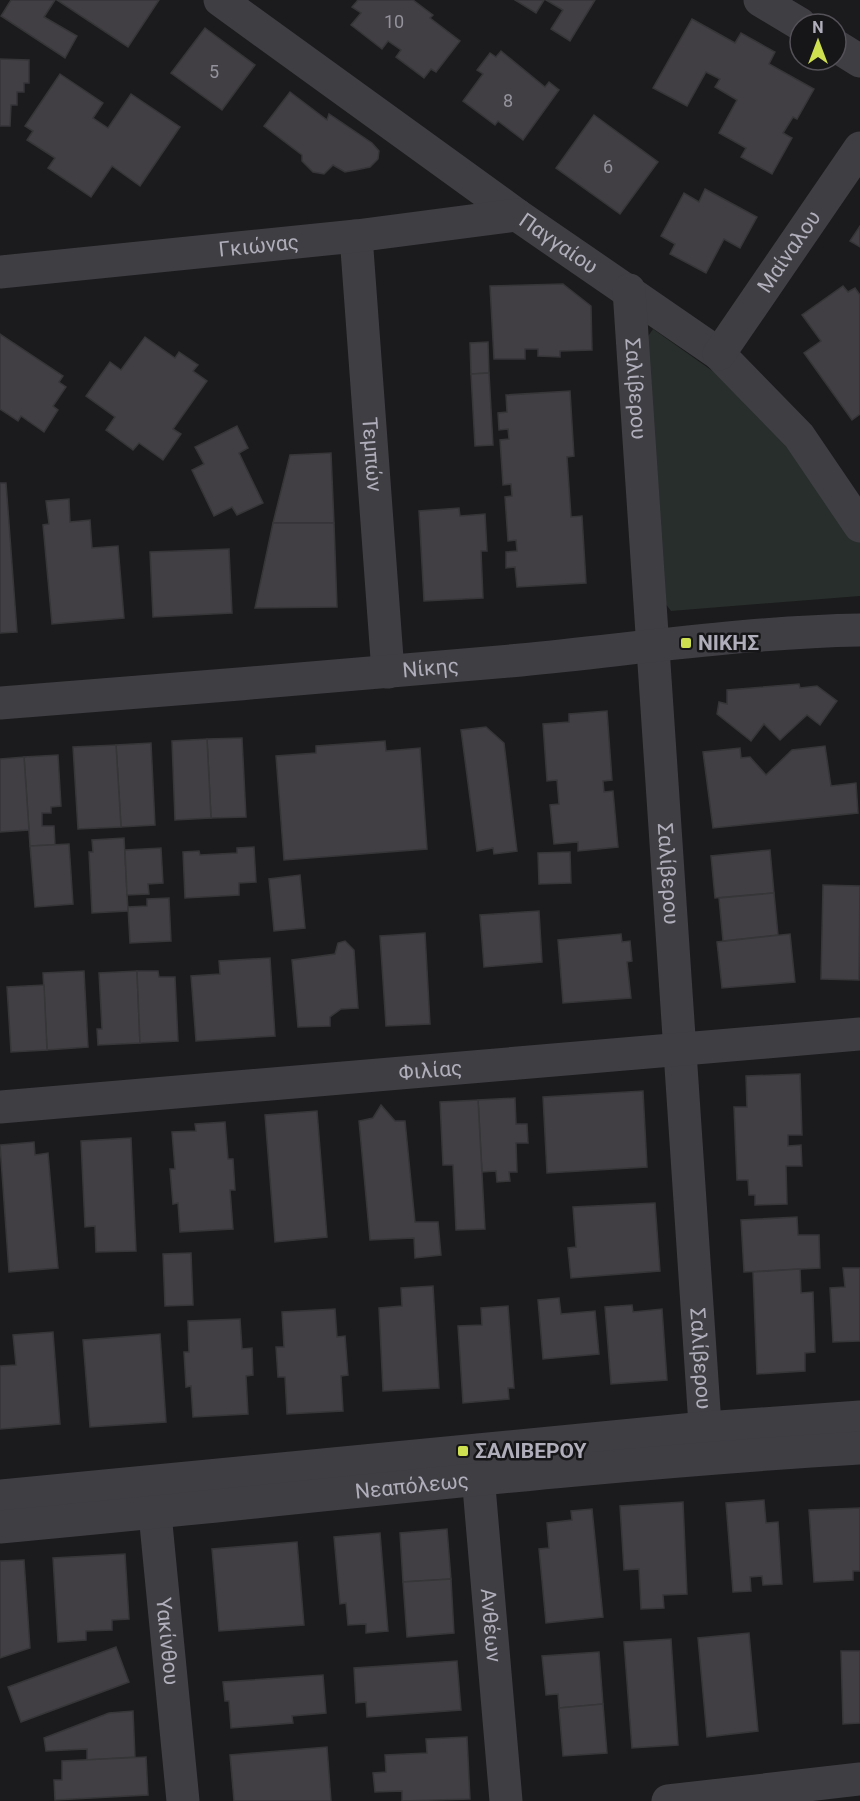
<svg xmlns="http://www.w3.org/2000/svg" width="860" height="1801" viewBox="0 0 860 1801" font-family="Roboto,sans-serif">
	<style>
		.green { fill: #272e2b }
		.building { fill: #413f43; stroke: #363538; stroke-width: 1.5 }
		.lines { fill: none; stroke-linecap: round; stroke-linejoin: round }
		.minor { stroke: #3f3e43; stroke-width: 33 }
		.tertiary { stroke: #3f3e43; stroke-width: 33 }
		.poi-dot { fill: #cedf4f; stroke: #161517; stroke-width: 2 }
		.labels { text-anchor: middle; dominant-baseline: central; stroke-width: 5; stroke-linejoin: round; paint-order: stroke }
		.number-label { font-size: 18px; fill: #94929c }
		.street-label { font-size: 21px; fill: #b0aeba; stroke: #161517 }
		.poi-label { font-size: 21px; font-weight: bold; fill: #b0aeba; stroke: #161517; text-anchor: start }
	</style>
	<rect width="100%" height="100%" fill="#1b1a1c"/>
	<polygon class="green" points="653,329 731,384 770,418 860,541 860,596 671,611 665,603 646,339"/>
	<g class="building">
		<polygon points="11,0 55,0 44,17 77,36 65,58 1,16"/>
		<polygon points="57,0 159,0 128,47"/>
		<polygon points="358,0 413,0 433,15 430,18 460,41 436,72 431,69 424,78 396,57 401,50 388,41 382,49 351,25 361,13 352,7"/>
		<polygon points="515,0 544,0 536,13"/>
		<polygon points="546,0 595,0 570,41 551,29 563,10"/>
		<polygon points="692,19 735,43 741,33 775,52 769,64 814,89 797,119 793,117 783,133 792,138 772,174 741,157 746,148 719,133 737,100 715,87 720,79 706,72 687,106 653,88"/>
		<polygon points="205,28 255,65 222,110 171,73"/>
		<polygon points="501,51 545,87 549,82 559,90 523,140 498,121 495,125 463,101 483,74 477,70 490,53 496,57"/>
		<polygon points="0,59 29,60 29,83 24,83 24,92 17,92 17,105 11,105 10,126 0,126"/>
		<polygon points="60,74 103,103 93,118 108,128 131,94 180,127 140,186 112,166 91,197 48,168 55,158 27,140 33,131 25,126"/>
		<polygon points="290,92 327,120 329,114 372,143 379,151 378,159 370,167 356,170 345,172 333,165 324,174 313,172 302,161 302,155 264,126"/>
		<polygon points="594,115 658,162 620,214 556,168"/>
		<polygon points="705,189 757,217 740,248 724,239 706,273 670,254 675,244 661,236 684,193 699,202"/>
		<polygon points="860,226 860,247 850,241"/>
		<polygon points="563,284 591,306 592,350 560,351 560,357 538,356 538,349 525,349 525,359 494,359 490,286"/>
		<polygon points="843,286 848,292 855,288 860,295 860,414 852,420 804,353 821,341 802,315"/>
		<polygon points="0,334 63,376 59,382 66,387 53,406 58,410 44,432 21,416 18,421 0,409"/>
		<polygon points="145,337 175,358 179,352 198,365 193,371 207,381 173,429 181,434 163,460 139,443 133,450 106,430 115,417 86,396 110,362 121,370"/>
		<polygon points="488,342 489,373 471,374 470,343"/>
		<polygon points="489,373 493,445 475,446 471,374"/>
		<polygon points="570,391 574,456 567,457 571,517 582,516 586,583 517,587 515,567 506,568 506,552 517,551 516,540 508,541 505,497 512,496 511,484 503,485 500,440 509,439 508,429 499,430 498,413 507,412 506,395"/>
		<polygon points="237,426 248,448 239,453 263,503 237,515 232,507 214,516 192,470 204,464 195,447"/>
		<polygon points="331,453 334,523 273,523 290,455"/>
		<polygon points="0,483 6,483 17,632 0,633"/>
		<polygon points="69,499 70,522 90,520 92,548 118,546 124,618 52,624 43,525 49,524 46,501"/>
		<polygon points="459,508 460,516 485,514 487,551 481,551 483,598 424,601 419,511"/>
		<polygon points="273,523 334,523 337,607 255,608"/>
		<polygon points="229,549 232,613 153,617 150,552"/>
		<polygon points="799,684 800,688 817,686 837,701 820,725 807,715 780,740 764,724 751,741 717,714 719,702 727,704 727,690"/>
		<polygon points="607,711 612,780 603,781 604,792 613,791 618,847 578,851 578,842 554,844 550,805 559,804 557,780 547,781 543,724 569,722 569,714"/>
		<polygon points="486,727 504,743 517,851 494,854 493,848 477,851 461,730"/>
		<polygon points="242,738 246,817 211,818 207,739"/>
		<polygon points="207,739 211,818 175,820 172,741"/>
		<polygon points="385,741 386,751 420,748 427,849 284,860 276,756 316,753 316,746"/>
		<polygon points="151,743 155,825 121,827 116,745"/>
		<polygon points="116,745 121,827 78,829 73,747"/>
		<polygon points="825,746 831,786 856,783 858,813 713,828 703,752 740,748 741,758 750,757 766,775 792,750"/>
		<polygon points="58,755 61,806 51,807 51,813 42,813 42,826 54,826 55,845 30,846 24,757"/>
		<polygon points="24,757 29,830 0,832 0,759"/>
		<polygon points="124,838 128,911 92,913 89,852 93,852 92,840"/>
		<polygon points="69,844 73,904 35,907 30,846"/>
		<polygon points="254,847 256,882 239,883 239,895 185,898 183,852 199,851 200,855 237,853 237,848"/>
		<polygon points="161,848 163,883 148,884 149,894 127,895 125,850"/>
		<polygon points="770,850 774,893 715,898 711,856"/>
		<polygon points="570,852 571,883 539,884 538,853"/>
		<polygon points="300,875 305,928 274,931 269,879"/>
		<polygon points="823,885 860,886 859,980 821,979"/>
		<polygon points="774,893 778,935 723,941 719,898"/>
		<polygon points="169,898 171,941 130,943 128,907 147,906 147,899"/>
		<polygon points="539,911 542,962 484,967 480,915"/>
		<polygon points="425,933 430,1024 386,1026 380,936"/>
		<polygon points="621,934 622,942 630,941 632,961 627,962 631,998 563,1003 558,940"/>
		<polygon points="790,934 795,982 722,988 717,942"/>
		<polygon points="345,941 354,950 358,1008 341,1009 330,1017 330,1026 298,1027 292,960 335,954 338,943"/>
		<polygon points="270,958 275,1036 196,1041 191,976 220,974 219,961"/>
		<polygon points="84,971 88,1047 47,1050 43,973"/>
		<polygon points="137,971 140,1043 98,1045 97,1029 102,1029 99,973"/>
		<polygon points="137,971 158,971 159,977 175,977 178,1041 140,1043"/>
		<polygon points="44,985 47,1050 11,1052 7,987"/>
		<polygon points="800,1074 802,1135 788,1135 788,1146 801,1145 802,1166 786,1166 787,1204 755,1205 755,1195 749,1195 748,1180 737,1180 734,1107 747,1107 746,1076"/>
		<polygon points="643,1091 647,1167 547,1173 543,1097"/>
		<polygon points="515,1098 516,1124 527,1124 528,1143 516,1143 517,1172 509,1172 510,1181 497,1182 496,1171 482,1172 478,1100"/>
		<polygon points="478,1100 485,1229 456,1230 453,1165 443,1165 440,1102"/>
		<polygon points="381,1105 395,1121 405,1121 415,1222 438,1222 441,1255 415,1258 414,1238 370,1240 359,1121 373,1118"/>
		<polygon points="317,1111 327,1237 275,1242 265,1115"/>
		<polygon points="225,1122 228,1159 233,1159 235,1190 230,1190 233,1229 180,1232 178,1203 173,1204 170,1169 175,1169 172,1132 196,1131 195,1124"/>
		<polygon points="131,1138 136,1251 96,1252 95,1226 85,1227 81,1141"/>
		<polygon points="34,1142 35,1155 48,1153 58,1268 9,1272 0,1145"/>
		<polygon points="655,1203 660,1271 571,1278 568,1248 576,1247 573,1207"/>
		<polygon points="797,1217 798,1235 819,1235 820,1268 744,1272 741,1220"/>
		<polygon points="191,1253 193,1305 165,1306 163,1254"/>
		<polygon points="843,1268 860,1268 860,1341 833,1342 830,1288 845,1287"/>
		<polygon points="800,1269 801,1293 813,1292 815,1352 805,1353 805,1371 757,1374 753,1272"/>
		<polygon points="433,1286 439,1388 383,1391 379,1308 402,1306 401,1288"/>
		<polygon points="559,1298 561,1314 595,1311 599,1354 543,1359 538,1300"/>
		<polygon points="632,1305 633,1312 662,1309 667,1380 611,1384 605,1307"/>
		<polygon points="508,1306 514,1388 508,1388 509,1399 463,1403 458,1326 482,1325 481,1308"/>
		<polygon points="335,1309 337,1337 345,1336 348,1375 341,1376 343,1411 287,1414 285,1377 278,1377 276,1347 284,1347 282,1312"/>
		<polygon points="240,1319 242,1349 252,1348 253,1375 246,1376 248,1414 193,1417 191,1386 186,1387 184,1352 189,1352 188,1321"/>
		<polygon points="53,1332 60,1424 0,1429 0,1366 16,1365 13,1335"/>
		<polygon points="160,1334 166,1422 90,1427 83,1340"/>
		<polygon points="764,1500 766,1523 778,1522 782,1584 763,1585 762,1576 750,1577 751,1591 733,1592 726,1503"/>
		<polygon points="683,1502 687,1594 663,1595 664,1608 641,1609 639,1569 624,1570 620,1506"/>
		<polygon points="860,1508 860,1571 853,1571 853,1580 814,1582 809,1510"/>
		<polygon points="592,1509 603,1617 546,1623 539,1549 549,1548 547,1523 572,1520 571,1511"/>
		<polygon points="447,1529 451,1579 403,1582 400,1533"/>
		<polygon points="380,1533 388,1631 366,1633 366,1624 348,1625 346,1603 340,1604 334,1537"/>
		<polygon points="297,1542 304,1625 219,1631 212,1549"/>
		<polygon points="125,1554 129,1619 112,1620 112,1630 86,1631 86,1640 58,1642 53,1558"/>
		<polygon points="24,1560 30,1648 0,1658 0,1561"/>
		<polygon points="451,1579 454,1633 407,1637 403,1582"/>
		<polygon points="749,1633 758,1731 707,1737 698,1638"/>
		<polygon points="671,1639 678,1745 632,1748 624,1642"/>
		<polygon points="116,1647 129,1682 21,1722 8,1687"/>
		<polygon points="841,1651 860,1651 860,1723 843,1724"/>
		<polygon points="599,1652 603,1704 559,1708 558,1694 546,1695 542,1656"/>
		<polygon points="457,1661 461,1710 367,1717 366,1702 356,1703 354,1668"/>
		<polygon points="323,1675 326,1713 292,1716 293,1723 231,1728 229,1701 225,1701 223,1682"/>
		<polygon points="603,1704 607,1753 563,1756 559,1708"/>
		<polygon points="133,1711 135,1757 87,1760 87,1749 46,1751 44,1738 109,1713"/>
		<polygon points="467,1737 470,1799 402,1801 402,1791 375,1792 373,1773 386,1772 385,1755 427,1753 426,1739"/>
		<polygon points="327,1747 331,1801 234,1801 230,1755"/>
		<polygon points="146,1757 148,1795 55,1800 54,1780 62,1780 62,1761"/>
	</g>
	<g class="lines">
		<g class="minor">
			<path id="s1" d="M 220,0 L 517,215 L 719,354 L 799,436 L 860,526"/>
			<polyline points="760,0 800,24"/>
			<polyline points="836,46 860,61"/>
			<path id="s2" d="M 356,236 L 388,672"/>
			<path id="s3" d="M 0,272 L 356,236 L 517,215"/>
			<path id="s4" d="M 629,290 L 707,1455"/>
			<path id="s5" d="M 719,354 L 860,148"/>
			<path id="s6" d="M 0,703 C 174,689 347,676 521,660 C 634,649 747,632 860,630"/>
			<path id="s7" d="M 0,1107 L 860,1034"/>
			<path id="s8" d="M 476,1452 L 506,1801"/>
			<path id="s9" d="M 152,1483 L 183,1801"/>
			<polyline points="668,1801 860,1779"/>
		</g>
		<g class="tertiary">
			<polyline points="0,1496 705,1428 860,1417"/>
			<path id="s10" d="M 0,1527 C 287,1501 572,1465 860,1448"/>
		</g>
	</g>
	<g class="poi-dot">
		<rect x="680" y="637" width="12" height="12" rx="3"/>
		<rect x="457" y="1445" width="12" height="12" rx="3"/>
	</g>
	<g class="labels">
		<g class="number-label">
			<text x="394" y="21">10</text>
			<text x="214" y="71">5</text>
			<text x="508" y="100">8</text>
			<text x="608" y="166">6</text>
		</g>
		<g class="street-label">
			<text stroke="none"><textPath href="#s1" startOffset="417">Παγγαίου</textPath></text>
			<text stroke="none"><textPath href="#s3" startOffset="260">Γκιώνας</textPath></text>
			<text stroke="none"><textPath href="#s5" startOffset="124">Μαίναλου</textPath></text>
			<text stroke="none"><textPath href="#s4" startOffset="99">Σαλίβερου</textPath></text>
			<text stroke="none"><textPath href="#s2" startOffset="219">Τεμπών</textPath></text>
			<text stroke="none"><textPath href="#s6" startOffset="432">Νίκης</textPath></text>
			<text stroke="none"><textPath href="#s4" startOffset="585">Σαλίβερου</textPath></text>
			<text stroke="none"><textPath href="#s7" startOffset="432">Φιλίας</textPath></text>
			<text stroke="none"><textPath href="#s4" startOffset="1071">Σαλίβερου</textPath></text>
			<text stroke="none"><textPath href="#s10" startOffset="414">Νεαπόλεως</textPath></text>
			<text stroke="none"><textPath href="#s8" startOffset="174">Ανθέων</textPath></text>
			<text stroke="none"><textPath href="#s9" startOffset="159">Υακίνθου</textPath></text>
		</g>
		<g class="poi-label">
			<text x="698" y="643">ΝΙΚΗΣ</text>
			<text x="475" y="1451">ΣΑΛΙΒΕΡΟΥ</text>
		</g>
	</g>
	<g transform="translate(818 42)"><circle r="28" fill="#161517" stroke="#545258" stroke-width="1.5"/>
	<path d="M0-4.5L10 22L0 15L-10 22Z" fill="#cedf4f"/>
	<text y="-9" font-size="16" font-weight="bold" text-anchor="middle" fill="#b0aeba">N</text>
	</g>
</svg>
